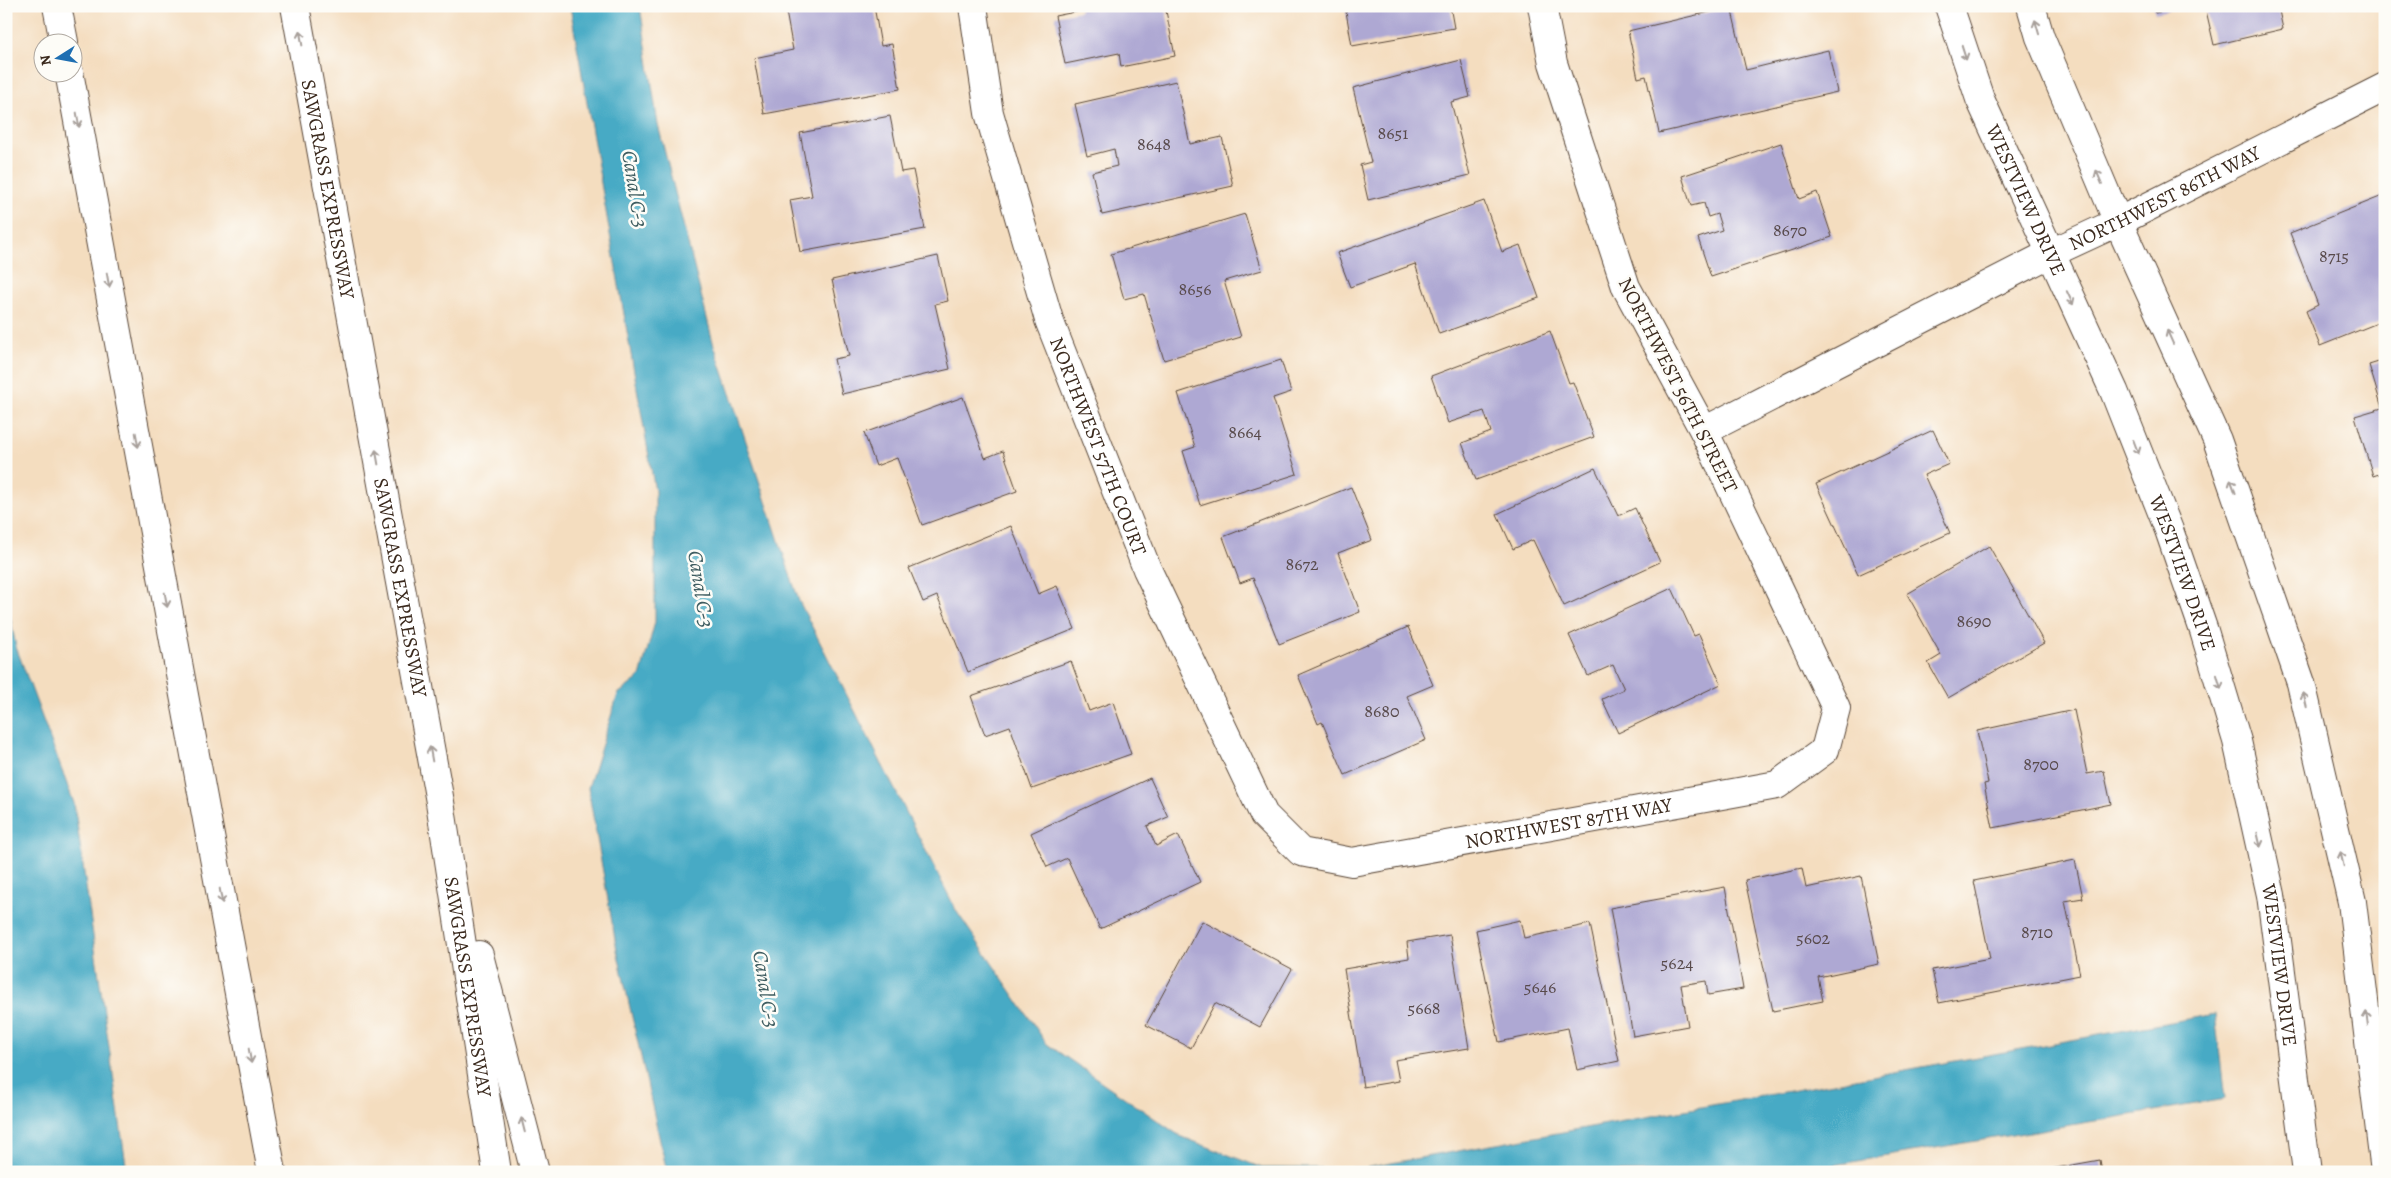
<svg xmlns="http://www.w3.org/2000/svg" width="2391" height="1178" viewBox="0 0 2391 1178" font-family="Alegreya,serif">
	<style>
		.water { fill: #46aac5; stroke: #406a72 }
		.building { fill: #aea8d3 }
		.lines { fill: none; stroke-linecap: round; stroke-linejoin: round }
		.minor-casing { stroke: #574536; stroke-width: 30 }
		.highway-casing { stroke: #574536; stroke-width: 30 }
		.minor { stroke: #fff; stroke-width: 28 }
		.highway { stroke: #fff; stroke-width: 28 }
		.oneway { stroke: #a79f9a }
		.labels { text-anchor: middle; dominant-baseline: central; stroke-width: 5; stroke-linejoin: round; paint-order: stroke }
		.number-label { font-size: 18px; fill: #584a4b }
		.street-label { font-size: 20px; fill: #3b2a1e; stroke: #fdfcf7 }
		.water-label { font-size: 21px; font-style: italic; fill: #3f5d61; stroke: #fdfcf7 }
	</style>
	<rect width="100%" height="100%" fill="#fdfcf7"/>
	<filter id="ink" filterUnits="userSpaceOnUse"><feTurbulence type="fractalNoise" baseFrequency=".02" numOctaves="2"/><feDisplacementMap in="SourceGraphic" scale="10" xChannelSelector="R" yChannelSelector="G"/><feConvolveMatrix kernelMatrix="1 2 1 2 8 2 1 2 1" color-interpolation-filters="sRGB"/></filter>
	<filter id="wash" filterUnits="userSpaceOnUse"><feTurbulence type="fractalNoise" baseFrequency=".0096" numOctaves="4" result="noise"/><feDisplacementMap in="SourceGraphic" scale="20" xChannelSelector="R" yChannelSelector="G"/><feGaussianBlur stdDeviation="1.12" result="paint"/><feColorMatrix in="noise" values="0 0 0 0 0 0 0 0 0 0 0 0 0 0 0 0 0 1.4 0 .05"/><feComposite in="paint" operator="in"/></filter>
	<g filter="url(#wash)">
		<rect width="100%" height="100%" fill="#f4ddbf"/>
		<g class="water">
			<polygon points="570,6 640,6 658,125 713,342 799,601 957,912 1047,1044 1180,1136 1262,1168 1364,1168 2215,1014 2225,1099 1793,1172 667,1172 617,950 588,788 618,694 640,677 655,622 655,491"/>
			<polygon points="6,596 16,647 74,803 127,1172 6,1172"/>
		</g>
		<g id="blocks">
			<g class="building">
				<polygon points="785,6 874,6 881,46 892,44 900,89 764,114 754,58 793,50"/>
				<polygon points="1079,6 1165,6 1175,56 1121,67 1119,53 1065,64 1055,16 1080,11"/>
				<polygon points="1345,6 1450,6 1454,28 1352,46"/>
				<polygon points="2153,6 2182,6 2182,7 2155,13"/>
				<polygon points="2205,6 2278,6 2283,29 2214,45"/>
				<polygon points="1731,7 1746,70 1828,50 1837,92 1659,133 1646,76 1638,78 1628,31"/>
				<polygon points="1461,60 1470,97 1451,102 1470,175 1368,200 1360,165 1371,162 1353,88"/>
				<polygon points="1176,81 1190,144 1222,137 1233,186 1102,215 1092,172 1117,166 1114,149 1087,156 1075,104"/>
				<polygon points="890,116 901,172 913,170 925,229 800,252 790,200 812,196 800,133"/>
				<polygon points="1781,143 1799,199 1817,192 1832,237 1711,277 1698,238 1722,230 1717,214 1708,217 1704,203 1691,206 1682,176"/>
				<polygon points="2385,195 2385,320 2320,346 2306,311 2318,305 2290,233"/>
				<polygon points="1484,201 1502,252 1520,245 1539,298 1439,334 1415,264 1350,287 1337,253"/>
				<polygon points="1245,214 1262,270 1224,281 1241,337 1164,360 1144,294 1124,299 1111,254"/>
				<polygon points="938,256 948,301 935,304 950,369 842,394 834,359 849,356 832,280"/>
				<polygon points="1550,331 1569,383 1573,382 1594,437 1476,480 1462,443 1491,432 1484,411 1448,423 1431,376"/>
				<polygon points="1281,360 1291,392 1273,398 1297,474 1200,505 1183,451 1195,447 1178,393"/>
				<polygon points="2385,360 2385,472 2373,476 2355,416 2382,408 2369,365"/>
				<polygon points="963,397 985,458 1003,451 1017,491 922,525 897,458 876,466 864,433"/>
				<polygon points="1933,430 1949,464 1924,475 1950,533 1858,575 1816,484"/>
				<polygon points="1595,468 1618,516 1635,508 1660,562 1564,606 1533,540 1513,549 1497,514"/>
				<polygon points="1351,487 1372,540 1338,553 1360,612 1279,644 1253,578 1240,583 1223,537"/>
				<polygon points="1011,526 1038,594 1057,586 1075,629 968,672 937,596 923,602 909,568"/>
				<polygon points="1989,546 2044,643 1948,698 1928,663 1941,655 1907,594"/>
				<polygon points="1672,588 1694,636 1699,634 1721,684 1618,733 1602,699 1624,689 1613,665 1588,676 1569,635"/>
				<polygon points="1408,627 1433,685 1407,696 1426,740 1345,775 1322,722 1318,724 1298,675"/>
				<polygon points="1071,661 1089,711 1113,702 1131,754 1032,789 1010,726 985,735 971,696"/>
				<polygon points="2074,710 2087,774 2104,771 2111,804 1993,828 1984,784 1988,783 1977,731"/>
				<polygon points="1150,778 1168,817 1147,826 1156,846 1178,835 1200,882 1100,929 1067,858 1047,867 1031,833"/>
				<polygon points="2075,860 2083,898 2065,901 2080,975 1939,1003 1932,970 1990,959 1974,881"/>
				<polygon points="1802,868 1806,888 1861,876 1879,964 1818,977 1823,1001 1773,1011 1745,880"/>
				<polygon points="1725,887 1743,989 1708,995 1706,981 1681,985 1688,1026 1633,1036 1610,908"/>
				<polygon points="1520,920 1524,938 1590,924 1619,1061 1577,1070 1568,1028 1499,1042 1476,930"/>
				<polygon points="1202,921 1292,969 1260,1027 1215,1003 1191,1048 1146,1025"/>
				<polygon points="1450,935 1469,1048 1395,1060 1399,1081 1363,1087 1344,969 1409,958 1407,942"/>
				<polygon points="2100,1160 2102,1172 2039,1172 2039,1171"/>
			</g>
		</g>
	</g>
	<g filter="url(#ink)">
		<use href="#blocks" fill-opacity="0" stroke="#574536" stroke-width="1"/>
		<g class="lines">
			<g class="minor-casing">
				<g id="minor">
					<path id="s1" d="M 973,6 L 989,113 L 1049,320 L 1147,569 L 1264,815 L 1301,852 L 1352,862 L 1777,785 L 1825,750 L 1836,708 L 1704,431 L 1626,287 L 1553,63 L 1542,6"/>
					<path id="s2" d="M 1949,6 L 1980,99 L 2114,391 L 2169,530 L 2204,631 L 2237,741 L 2271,895 L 2307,1172"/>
					<polyline points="2031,6 2040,37 2118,222 2217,440 2301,683 2352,902 2385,1172"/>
					<path id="s3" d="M 1704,431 L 2049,254 L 2118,222 L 2385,87"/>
				</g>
			</g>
			<g class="highway-casing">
				<g id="highway">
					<polyline points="57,6 64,42"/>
					<path id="s4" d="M 295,6 L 440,802 L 497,1172"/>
					<polyline points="69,72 272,1172"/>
					<polyline points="479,955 535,1172"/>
				</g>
			</g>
			<use href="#minor" class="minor"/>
			<use href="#highway" class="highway"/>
		</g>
		<defs><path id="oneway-shaft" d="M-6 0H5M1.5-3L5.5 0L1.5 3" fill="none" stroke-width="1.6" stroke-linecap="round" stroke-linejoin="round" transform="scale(1.25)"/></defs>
		<g class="oneway">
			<use href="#oneway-shaft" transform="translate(2037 27) rotate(-106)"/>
			<use href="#oneway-shaft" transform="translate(301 38) rotate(-100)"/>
			<use href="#oneway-shaft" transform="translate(1964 53) rotate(72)"/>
			<use href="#oneway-shaft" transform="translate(78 120) rotate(80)"/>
			<use href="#oneway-shaft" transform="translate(2099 177) rotate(-113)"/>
			<use href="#oneway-shaft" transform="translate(108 280) rotate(80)"/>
			<use href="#oneway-shaft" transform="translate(2070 298) rotate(65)"/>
			<use href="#oneway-shaft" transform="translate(2170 337) rotate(-114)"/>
			<use href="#oneway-shaft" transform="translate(137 440) rotate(80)"/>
			<use href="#oneway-shaft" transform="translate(2136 447) rotate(69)"/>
			<use href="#oneway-shaft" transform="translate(377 457) rotate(-100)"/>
			<use href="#oneway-shaft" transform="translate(2233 486) rotate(-110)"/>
			<use href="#oneway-shaft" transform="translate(166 600) rotate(80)"/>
			<use href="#oneway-shaft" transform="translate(2219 682) rotate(74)"/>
			<use href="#oneway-shaft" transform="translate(2305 700) rotate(-103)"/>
			<use href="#oneway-shaft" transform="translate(431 754) rotate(-100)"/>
			<use href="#oneway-shaft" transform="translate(2259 840) rotate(77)"/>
			<use href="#oneway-shaft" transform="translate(2342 859) rotate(-103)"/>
			<use href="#oneway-shaft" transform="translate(221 896) rotate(80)"/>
			<use href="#oneway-shaft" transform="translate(2367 1019) rotate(-97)"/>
			<use href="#oneway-shaft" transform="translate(250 1056) rotate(80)"/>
			<use href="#oneway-shaft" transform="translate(523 1125) rotate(-104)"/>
		</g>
	</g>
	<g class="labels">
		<g class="number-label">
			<text x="1393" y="133">8651</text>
			<text x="1154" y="144">8648</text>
			<text x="1790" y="230">8670</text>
			<text x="2334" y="256">8715</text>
			<text x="1195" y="289">8656</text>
			<text x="1245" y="432">8664</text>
			<text x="1302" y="564">8672</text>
			<text x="1974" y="621">8690</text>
			<text x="1382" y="711">8680</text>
			<text x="2041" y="764">8700</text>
			<text x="2037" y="932">8710</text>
			<text x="1813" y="938">5602</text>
			<text x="1677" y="963">5624</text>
			<text x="1540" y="987">5646</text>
			<text x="1424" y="1008">5668</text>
		</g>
		<g class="street-label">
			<text stroke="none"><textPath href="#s4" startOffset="186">SAWGRASS EXPRESSWAY</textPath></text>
			<text stroke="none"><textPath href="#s3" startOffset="516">NORTHWEST 86TH WAY</textPath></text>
			<text stroke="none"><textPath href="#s2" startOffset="209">WESTVIEW DRIVE</textPath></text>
			<text transform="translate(1678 385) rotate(63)">NORTHWEST 56TH STREET</text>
			<text stroke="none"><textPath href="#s1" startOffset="459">NORTHWEST 57TH COURT</textPath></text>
			<text stroke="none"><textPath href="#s2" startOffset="614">WESTVIEW DRIVE</textPath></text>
			<text stroke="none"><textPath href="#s4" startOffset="591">SAWGRASS EXPRESSWAY</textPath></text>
			<text stroke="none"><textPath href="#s1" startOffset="1188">NORTHWEST 87TH WAY</textPath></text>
			<text stroke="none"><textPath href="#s2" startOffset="1019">WESTVIEW DRIVE</textPath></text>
			<text stroke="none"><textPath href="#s4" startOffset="996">SAWGRASS EXPRESSWAY</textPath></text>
		</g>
		<g class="water-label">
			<text transform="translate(635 189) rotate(81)">Canal C-3</text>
			<text transform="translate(701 589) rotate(81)">Canal C-3</text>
			<text transform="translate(766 989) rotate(81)">Canal C-3</text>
		</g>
	</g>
	<rect width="2391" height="1178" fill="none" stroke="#fdfcf7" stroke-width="25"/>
	<g transform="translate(58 58) rotate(259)"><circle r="24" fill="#fdfcf7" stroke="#afa8a0"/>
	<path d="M0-4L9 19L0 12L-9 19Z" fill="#1f6fb2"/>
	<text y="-8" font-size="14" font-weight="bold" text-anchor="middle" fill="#3b2a1e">N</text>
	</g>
</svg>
